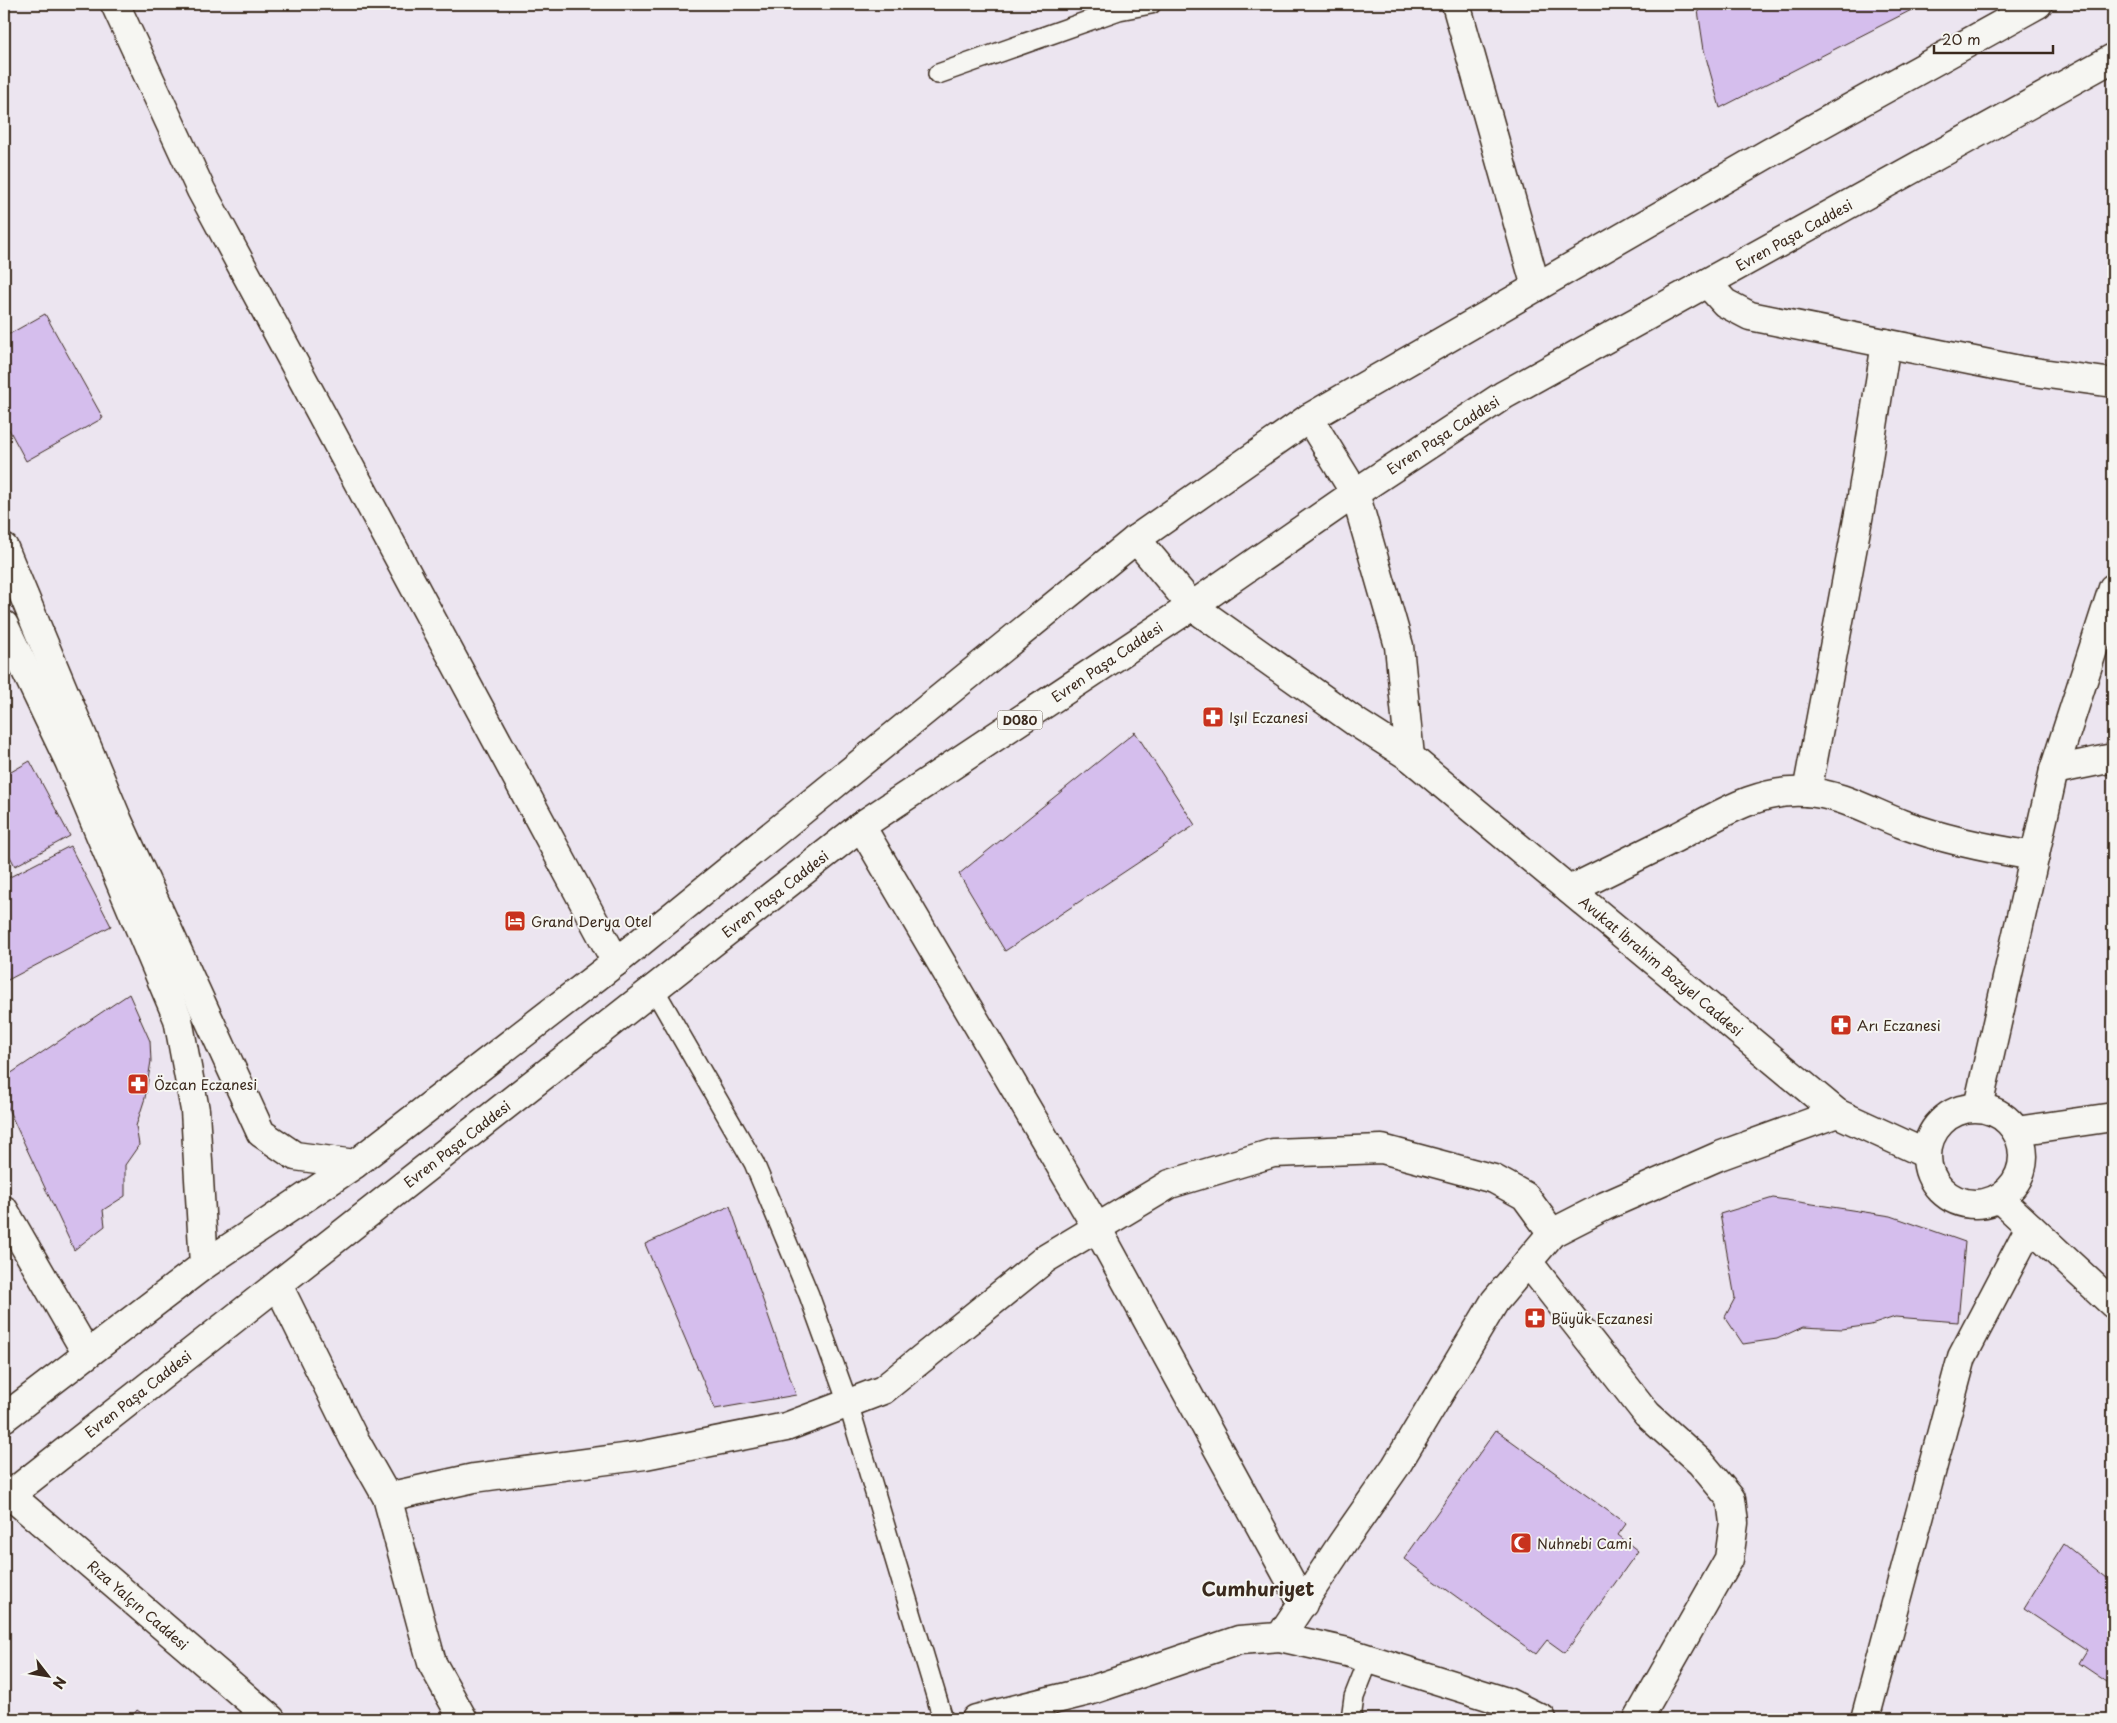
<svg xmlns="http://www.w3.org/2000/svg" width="2117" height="1723" viewBox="0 0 2117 1723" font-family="'Playpen Sans',sans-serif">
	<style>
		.building { fill: #d5beed; stroke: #3b2a1e }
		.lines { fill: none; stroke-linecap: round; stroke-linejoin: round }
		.service-casing { stroke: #3b2a1e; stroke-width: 22 }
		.minor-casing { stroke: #3b2a1e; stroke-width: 31 }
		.tertiary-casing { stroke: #3b2a1e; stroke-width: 31 }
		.secondary-casing { stroke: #3b2a1e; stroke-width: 31 }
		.trunk-casing { stroke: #3b2a1e; stroke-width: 31 }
		.service { stroke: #f6f6f2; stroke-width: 19 }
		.minor { stroke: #f6f6f2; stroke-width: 28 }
		.tertiary { stroke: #f6f6f2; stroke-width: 28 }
		.secondary { stroke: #f6f6f2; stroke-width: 28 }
		.trunk { stroke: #f6f6f2; stroke-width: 28 }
		.labels { text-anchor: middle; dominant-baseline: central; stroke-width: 4; stroke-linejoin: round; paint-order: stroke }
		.shield { fill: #f6f6f2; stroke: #73675e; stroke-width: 1 }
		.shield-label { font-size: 12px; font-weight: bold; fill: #3b2a1e }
		.street-label { font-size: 14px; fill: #3b2a1e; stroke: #f6f6f2 }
		.poi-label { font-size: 14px; fill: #3b2a1e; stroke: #f6f6f2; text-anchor: start }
		.district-label { font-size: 19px; font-weight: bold; fill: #3b2a1e; stroke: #f6f6f2 }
	</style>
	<rect width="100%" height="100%" fill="#ece5f0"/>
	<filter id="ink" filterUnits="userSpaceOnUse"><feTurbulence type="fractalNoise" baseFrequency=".02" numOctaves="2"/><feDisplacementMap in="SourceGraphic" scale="10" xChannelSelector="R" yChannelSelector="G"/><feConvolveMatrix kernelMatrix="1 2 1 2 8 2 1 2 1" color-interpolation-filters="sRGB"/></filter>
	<g filter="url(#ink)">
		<g class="building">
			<polygon points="1697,4 1923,4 1720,108 1704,50"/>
			<polygon points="45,314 103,418 26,461 4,420 4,337"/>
			<polygon points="1135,732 1195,825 1005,951 959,874"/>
			<polygon points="30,761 70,836 15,866 4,845 4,776"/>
			<polygon points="70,846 111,926 4,982 4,880"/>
			<polygon points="129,994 150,1041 151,1061 145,1098 136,1126 139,1145 125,1165 125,1196 103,1210 105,1226 74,1250 4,1100 4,1078"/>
			<polygon points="1773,1198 1891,1216 1965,1242 1958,1322 1895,1317 1871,1325 1842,1329 1803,1327 1777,1339 1743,1344 1725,1317 1735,1298 1720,1214"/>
			<polygon points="730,1206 796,1395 715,1409 645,1244"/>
			<polygon points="1496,1430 1626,1524 1618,1535 1638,1551 1565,1653 1547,1640 1536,1654 1404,1559"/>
			<polygon points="2064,1544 2107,1578 2113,1570 2113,1686 2079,1663 2087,1650 2024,1608"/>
			<polygon points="137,1710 150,1719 130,1719"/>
		</g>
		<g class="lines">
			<g class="service-casing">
				<g id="service">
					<polyline points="938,74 1119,10 1151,4"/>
					<polyline points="654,989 754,1163 809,1295 848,1403 943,1719"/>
					<polyline points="1351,1719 1354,1697 1369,1659"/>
				</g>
			</g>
			<g class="minor-casing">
				<g id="minor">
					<polyline points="115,4 201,190 616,962"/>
					<polyline points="1456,4 1536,287"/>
					<polyline points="1707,283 1725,303 1750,316 2019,370 2113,383"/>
					<polyline points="2054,770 2113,758"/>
					<polyline points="1807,792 1861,503 1886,343"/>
					<polyline points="861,826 1097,1228 1303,1604"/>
					<path d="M 1570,890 C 1605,873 1640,855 1675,838 C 1716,817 1758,788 1806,792 C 1841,794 1870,812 1902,824 C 1945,840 1989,849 2035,856"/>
					<polyline points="1978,1107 2054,770 2113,588"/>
					<polyline points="4,1210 87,1354"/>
					<polyline points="1528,1262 1647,1414 1701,1463 1731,1499 1734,1523 1729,1559 1638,1719"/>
					<polyline points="278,1285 353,1437 387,1497 432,1663 463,1719"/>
					<polyline points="387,1497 474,1478 645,1455 786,1427 883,1390 1045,1259 1170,1184 1273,1153 1382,1149 1494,1179 1525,1196 1552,1233"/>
					<polyline points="1280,1637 1343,1542 1396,1466 1495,1301 1552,1233 1605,1206 1719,1156 1837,1113"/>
					<polyline points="976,1719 1089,1691 1239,1640 1280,1637 1347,1652 1507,1702 1542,1719"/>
					<polyline points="1865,1719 1962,1357 2030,1227"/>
				</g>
			</g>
			<g class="tertiary-casing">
				<g id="tertiary">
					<polyline points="4,548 118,821 261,1133 295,1156 355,1164"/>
					<polyline points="4,625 69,761 178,1019 195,1110 204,1265"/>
					<polyline points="1410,757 1837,1113 1926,1154"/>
					<circle cx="1975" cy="1156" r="48"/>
					<polyline points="2016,1131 2113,1117"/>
					<polyline points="1999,1198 2113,1304"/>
				</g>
			</g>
			<g class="secondary-casing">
				<polyline id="secondary" points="4,1491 10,1495 271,1719"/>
			</g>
			<g class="trunk-casing">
				<g id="trunk">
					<polyline points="1309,418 1355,493 1399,646 1410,757"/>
					<polyline points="1136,539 1192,606 1357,723 1410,757"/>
					<polyline points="4,1418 204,1265 355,1164 616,962 1136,539 1309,418 1769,153 2038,4"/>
					<polyline points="4,1498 10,1495 861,826 1192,606 1355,493 1504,395 2113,58"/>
				</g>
			</g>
			<use href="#service" class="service"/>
			<use href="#minor" class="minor"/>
			<use href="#tertiary" class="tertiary"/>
			<use href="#secondary" class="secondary"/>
			<use href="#trunk" class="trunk"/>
		</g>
	</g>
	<defs>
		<g id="pharmacy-square" transform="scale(1.125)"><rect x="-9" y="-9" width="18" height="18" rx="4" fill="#c8321e" stroke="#f6f6f2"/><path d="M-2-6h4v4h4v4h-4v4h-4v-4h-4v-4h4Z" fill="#fff"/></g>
		<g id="hotel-square" transform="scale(1.125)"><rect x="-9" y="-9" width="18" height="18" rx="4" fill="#c8321e" stroke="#f6f6f2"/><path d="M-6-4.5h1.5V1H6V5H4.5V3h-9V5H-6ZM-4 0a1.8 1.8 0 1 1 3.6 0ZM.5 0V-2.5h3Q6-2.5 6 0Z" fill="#fff"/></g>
		<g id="mosque-square" transform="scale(1.125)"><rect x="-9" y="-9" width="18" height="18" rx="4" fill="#c8321e" stroke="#f6f6f2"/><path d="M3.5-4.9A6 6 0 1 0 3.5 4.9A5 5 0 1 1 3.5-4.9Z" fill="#fff"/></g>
	</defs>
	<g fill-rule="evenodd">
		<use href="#pharmacy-square" x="1213" y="717"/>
		<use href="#hotel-square" x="515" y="921"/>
		<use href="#pharmacy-square" x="1841" y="1025"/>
		<use href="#pharmacy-square" x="138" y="1084"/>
		<use href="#pharmacy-square" x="1535" y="1318"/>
		<use href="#mosque-square" x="1521" y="1543"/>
	</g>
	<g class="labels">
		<rect class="shield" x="997.5" y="710.5" width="45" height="19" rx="4"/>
		<g class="shield-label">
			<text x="1020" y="720">D080</text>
		</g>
		<g class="street-label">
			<text transform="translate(1794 235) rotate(-29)">Evren Paşa Caddesi</text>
			<text transform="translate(1443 435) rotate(-33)">Evren Paşa Caddesi</text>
			<text transform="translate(1107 662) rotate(-34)">Evren Paşa Caddesi</text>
			<text transform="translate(775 894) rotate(-38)">Evren Paşa Caddesi</text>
			<text transform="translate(1661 966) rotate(40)">Avukat İbrahim Bozyel Caddesi</text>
			<text transform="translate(457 1144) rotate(-38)">Evren Paşa Caddesi</text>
			<text transform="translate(138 1394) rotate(-38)">Evren Paşa Caddesi</text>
			<text transform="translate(138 1605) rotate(41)">Rıza Yalçın Caddesi</text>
		</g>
		<g class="poi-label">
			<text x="1229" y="717">Işıl Eczanesi</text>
			<text x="531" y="921">Grand Derya Otel</text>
			<text x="1857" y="1025">Arı Eczanesi</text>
			<text x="154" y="1084">Özcan Eczanesi</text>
			<text x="1551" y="1318">Büyük Eczanesi</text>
			<text x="1537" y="1543">Nuhnebi Cami</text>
		</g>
		<g class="district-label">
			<text x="1258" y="1588">Cumhuriyet</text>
		</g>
	</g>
	<rect width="2117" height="1723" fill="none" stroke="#f6f6f2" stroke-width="20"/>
	<rect x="10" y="10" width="2097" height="1703" fill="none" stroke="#3b2a1e" stroke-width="2" filter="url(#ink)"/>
	<g transform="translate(48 1676) rotate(121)" stroke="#f6f6f2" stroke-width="4" paint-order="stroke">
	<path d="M0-4L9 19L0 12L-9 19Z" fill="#3b2a1e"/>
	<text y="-8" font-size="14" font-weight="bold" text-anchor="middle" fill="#3b2a1e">N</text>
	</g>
	<path d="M1934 45v8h119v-8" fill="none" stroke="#3b2a1e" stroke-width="2.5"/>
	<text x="1942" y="45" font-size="15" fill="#3b2a1e" stroke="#f6f6f2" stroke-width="4" paint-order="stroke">20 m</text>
</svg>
